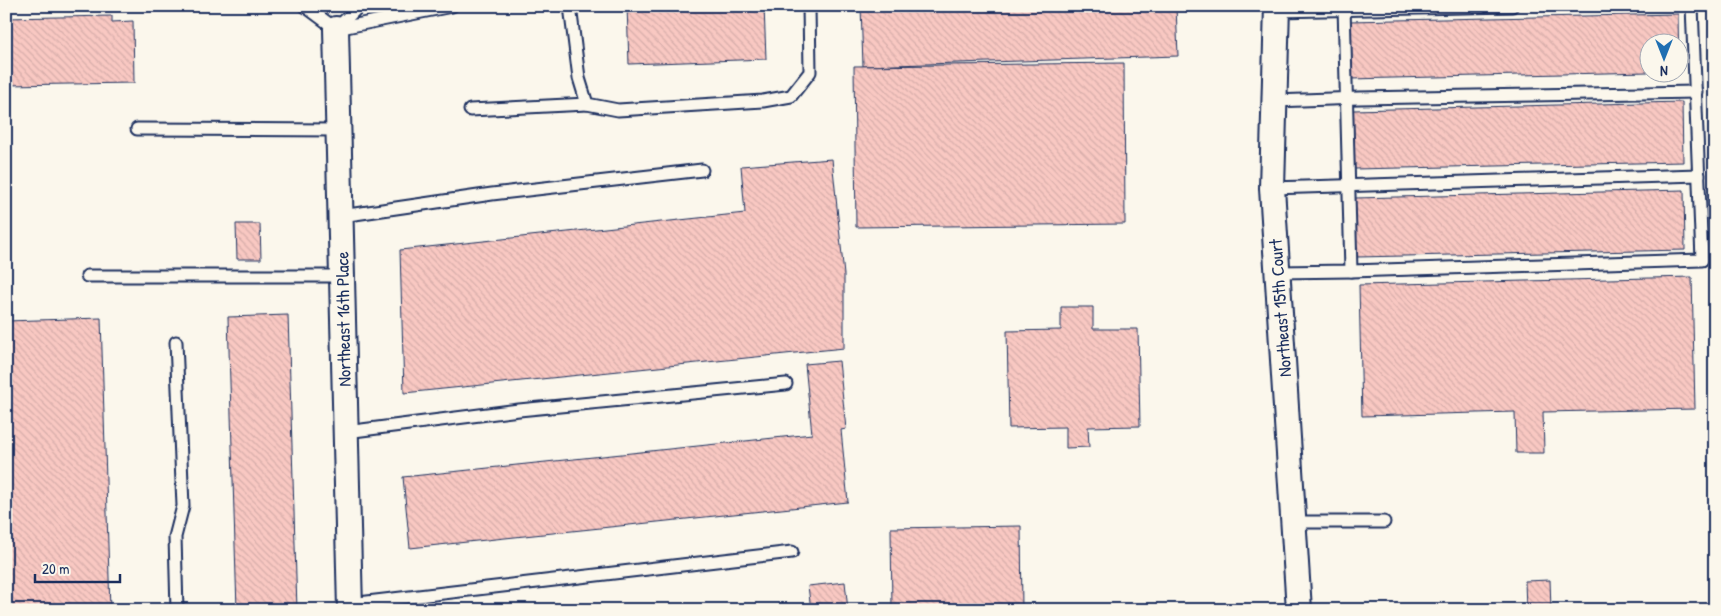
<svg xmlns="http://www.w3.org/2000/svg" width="1721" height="616" viewBox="0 0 1721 616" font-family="'Patrick Hand',sans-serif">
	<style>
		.building { fill: url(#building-back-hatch); stroke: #1b2f5e }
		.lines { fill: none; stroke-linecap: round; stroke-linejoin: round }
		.service-casing { stroke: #1b2f5e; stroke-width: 15 }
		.minor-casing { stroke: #1b2f5e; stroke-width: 28 }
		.service { stroke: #fbf7ec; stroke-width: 11 }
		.minor { stroke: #fbf7ec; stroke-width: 24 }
		.labels { text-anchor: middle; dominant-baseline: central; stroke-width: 5; stroke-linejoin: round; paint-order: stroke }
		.street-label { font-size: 18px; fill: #1b2f5e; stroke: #fbf7ec }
	</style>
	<defs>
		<pattern id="building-back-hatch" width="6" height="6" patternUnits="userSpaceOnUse" patternTransform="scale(1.25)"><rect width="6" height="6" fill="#f9c8c2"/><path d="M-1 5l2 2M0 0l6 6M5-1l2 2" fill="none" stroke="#d5aca9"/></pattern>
	</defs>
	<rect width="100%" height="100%" fill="#fbf7ec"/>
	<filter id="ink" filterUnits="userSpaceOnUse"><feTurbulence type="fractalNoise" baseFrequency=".02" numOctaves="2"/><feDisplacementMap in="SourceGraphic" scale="10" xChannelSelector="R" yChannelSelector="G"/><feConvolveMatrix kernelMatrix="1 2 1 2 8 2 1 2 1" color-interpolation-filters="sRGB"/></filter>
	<g filter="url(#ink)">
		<g class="building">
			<polygon points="627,6 764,6 766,59 629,64"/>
			<polygon points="861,6 1176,6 1178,56 863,66"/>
			<polygon points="1678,14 1679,72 1678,42 1648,42 1648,72 1350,79 1349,21"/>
			<polygon points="112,16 112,22 133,21 134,83 6,85 6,18"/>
			<polygon points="1124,63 1125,224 856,227 854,66"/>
			<polygon points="1682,102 1683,162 1354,169 1353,110"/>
			<polygon points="832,159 844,275 844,348 404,393 400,250 745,213 741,166"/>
			<polygon points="1684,190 1685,250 1357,257 1355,198"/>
			<polygon points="236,224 260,224 261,259 237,259"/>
			<polygon points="1692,277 1695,409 1543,412 1544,453 1516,453 1515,412 1362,416 1359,285"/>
			<polygon points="1061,307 1093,307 1093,329 1138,329 1140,426 1088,427 1089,447 1066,448 1066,427 1009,428 1007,331 1061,330"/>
			<polygon points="288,315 297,610 237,610 228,317"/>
			<polygon points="101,318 110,610 6,610 6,321"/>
			<polygon points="839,361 846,429 841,430 848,502 410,548 403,477 812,434 805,364"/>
			<polygon points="1021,526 1022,610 892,610 891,528"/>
			<polygon points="1550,580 1551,610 1526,610 1525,581"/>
			<polygon points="845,582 848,610 811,610 808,586"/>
		</g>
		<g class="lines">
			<g class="service-casing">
				<g id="service">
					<polyline points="305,6 336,29 452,6"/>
					<polyline points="570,6 579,78 587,104 618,110 763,101 791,96 810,72 809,6"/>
					<polyline points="1277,11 1512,6"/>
					<polyline points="336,29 359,6"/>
					<polyline points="1274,101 1359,98 1696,92"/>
					<polyline points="470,110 587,104"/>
					<polyline points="137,129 339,130"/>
					<polyline points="1272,188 1699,175"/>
					<polyline points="341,216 492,194 702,170"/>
					<polyline points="1351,271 1702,260 1692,6"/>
					<polyline points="1278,272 1351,271 1344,6"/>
					<polyline points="87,276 342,276"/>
					<polyline points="176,342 183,506 175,537 177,610"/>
					<polyline points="346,432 519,410 786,384"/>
					<polyline points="1293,522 1384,522"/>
					<polyline points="350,604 792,552"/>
				</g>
			</g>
			<g class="minor-casing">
				<g id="minor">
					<polyline points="1277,6 1272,188 1299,610"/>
					<polyline points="336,29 350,610"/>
				</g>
			</g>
			<use href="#service" class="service"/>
			<use href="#minor" class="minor"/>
		</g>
	</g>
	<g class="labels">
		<g class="street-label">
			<text transform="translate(1280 308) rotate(-94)">Northeast 15th Court</text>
			<text transform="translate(343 319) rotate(-91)">Northeast 16th Place</text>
		</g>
	</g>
	<rect width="1721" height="616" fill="none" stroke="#fbf7ec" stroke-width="25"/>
	<rect x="12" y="12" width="1696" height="591" fill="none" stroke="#1b2f5e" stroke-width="2" filter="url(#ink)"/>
	<g transform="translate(1664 58) rotate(180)"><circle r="24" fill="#fbf7ec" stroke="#a1a7b3"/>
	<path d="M0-4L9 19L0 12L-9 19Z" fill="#1f6fb2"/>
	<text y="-8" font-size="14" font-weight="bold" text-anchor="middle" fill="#1b2f5e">N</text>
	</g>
	<path d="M35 574v8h85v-8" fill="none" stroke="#1b2f5e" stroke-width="2.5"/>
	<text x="42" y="574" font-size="15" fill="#1b2f5e" stroke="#fbf7ec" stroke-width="4" paint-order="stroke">20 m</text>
</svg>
